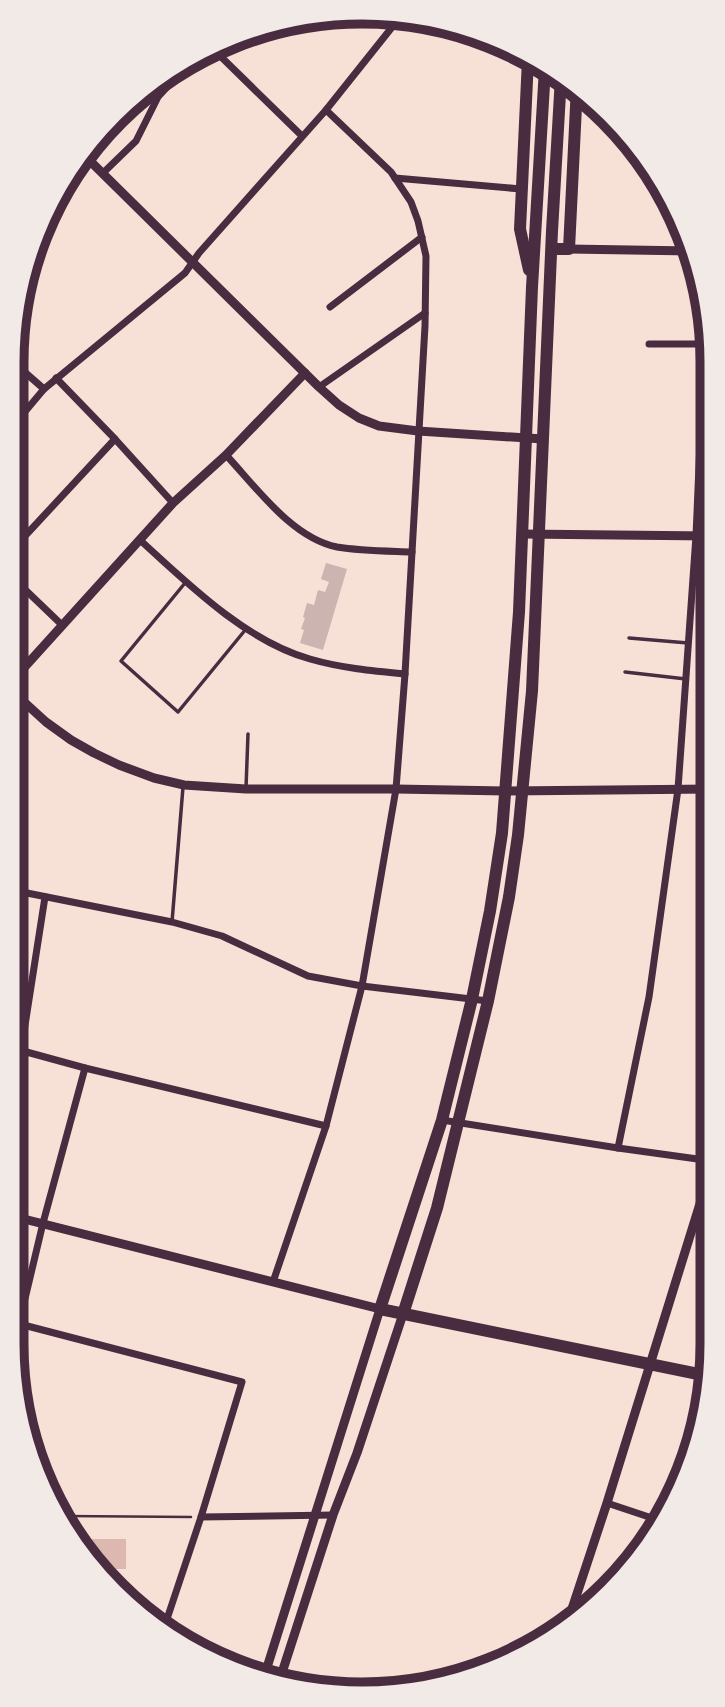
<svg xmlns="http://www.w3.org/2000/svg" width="725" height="1707" viewBox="0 0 725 1707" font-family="Cabin,sans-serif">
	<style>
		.water { fill: #dcb8b0 }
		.building { fill: #ccb4b1 }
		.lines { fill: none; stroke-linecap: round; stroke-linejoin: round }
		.path { stroke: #4a2c40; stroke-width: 2.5 }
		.service { stroke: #4a2c40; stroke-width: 3.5 }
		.minor { stroke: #4a2c40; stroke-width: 7 }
		.tertiary { stroke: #4a2c40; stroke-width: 9 }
		.primary { stroke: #4a2c40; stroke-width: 12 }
		.rim { fill: none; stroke: #4a2c40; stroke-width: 9 }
	</style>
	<rect width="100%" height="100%" fill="#f7e1d7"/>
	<polygon class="water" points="78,1539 126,1539 126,1569 95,1569"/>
	<polygon class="building" points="326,563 347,569 323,650 300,643 304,630 301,629 305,618 303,617 307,603 314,605 318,590 325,592 329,582 321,579"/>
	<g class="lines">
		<polyline class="path" points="65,1516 191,1517"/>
		<g class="service">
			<polyline points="185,583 121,661 178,712 246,629"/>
			<polyline points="629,638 688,643"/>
			<polyline points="625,672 686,679"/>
			<polyline points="246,788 248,734"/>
			<polyline points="172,922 183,787"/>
		</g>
		<g class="minor">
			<polyline points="211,47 302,136"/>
			<polyline points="103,173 136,141 158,97 190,62"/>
			<polyline points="395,178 521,189"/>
			<polyline points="330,307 422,237"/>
			<polyline points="649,344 709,344"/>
			<polyline points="12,361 44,389"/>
			<polyline points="56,378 115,439 173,503"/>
			<polyline points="319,387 425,313"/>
			<polyline points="12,427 44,389 185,273 199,253 326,110 393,26 396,20"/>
			<path d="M 226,455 C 256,487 292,538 337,547 C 361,551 387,551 412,552"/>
			<path d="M 140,540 C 188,584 246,641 310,659 C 341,668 373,671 405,674"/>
			<polyline points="12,550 115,439"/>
			<polyline points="12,577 62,625"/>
			<polyline points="12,890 172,922 222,936 308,976 362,986 488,1001"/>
			<polyline points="12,1048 85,1068 326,1126"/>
			<polyline points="21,1051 45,897"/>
			<polyline points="442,1120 618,1148 712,1161"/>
			<polyline points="618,1148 649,997 678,789 696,536 706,302"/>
			<polyline points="273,1282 326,1126 362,986 396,789 405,674 425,326 426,256 418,221 411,202 391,172 326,110"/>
			<polyline points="12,1322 242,1382 201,1517 164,1628"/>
			<polyline points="19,1324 43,1223 85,1068"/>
			<polyline points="607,1503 658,1520"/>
			<polyline points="201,1517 333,1515"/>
		</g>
		<g class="tertiary">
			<polyline points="85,156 319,387 339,405 359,418 379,426 418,431 543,439"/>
			<polyline points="569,249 692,251"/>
			<polyline points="522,534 710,536"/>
			<polyline points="12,681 173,503 226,455 305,373"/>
			<polyline points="12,691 46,722 71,740 94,753 119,765 154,778 184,785 246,789 396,789 505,791 711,789"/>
			<polyline points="12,1216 380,1309 264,1677"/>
			<polyline points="567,1624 607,1503 712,1165"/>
			<polyline points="279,1682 333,1515 357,1453 403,1314"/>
		</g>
		<g class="primary">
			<polyline points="528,59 520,229 529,270"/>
			<polyline points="545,68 532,287 519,612 502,833 490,911 472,999 442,1120 380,1309 708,1376"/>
			<polyline points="552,249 569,249 577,86"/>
			<polyline points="403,1314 437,1208 488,1001 509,897 518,835 532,691 552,231 561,77"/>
		</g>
	</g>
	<path d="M0 0H725V1707H0ZM362 24H362A338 338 0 0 1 700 362V1344A338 338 0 0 1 362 1682H362A338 338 0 0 1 24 1344V362A338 338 0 0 1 362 24Z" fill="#f1eae7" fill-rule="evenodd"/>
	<path class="rim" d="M362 24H362A338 338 0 0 1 700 362V1344A338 338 0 0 1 362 1682H362A338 338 0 0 1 24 1344V362A338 338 0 0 1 362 24Z"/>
</svg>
